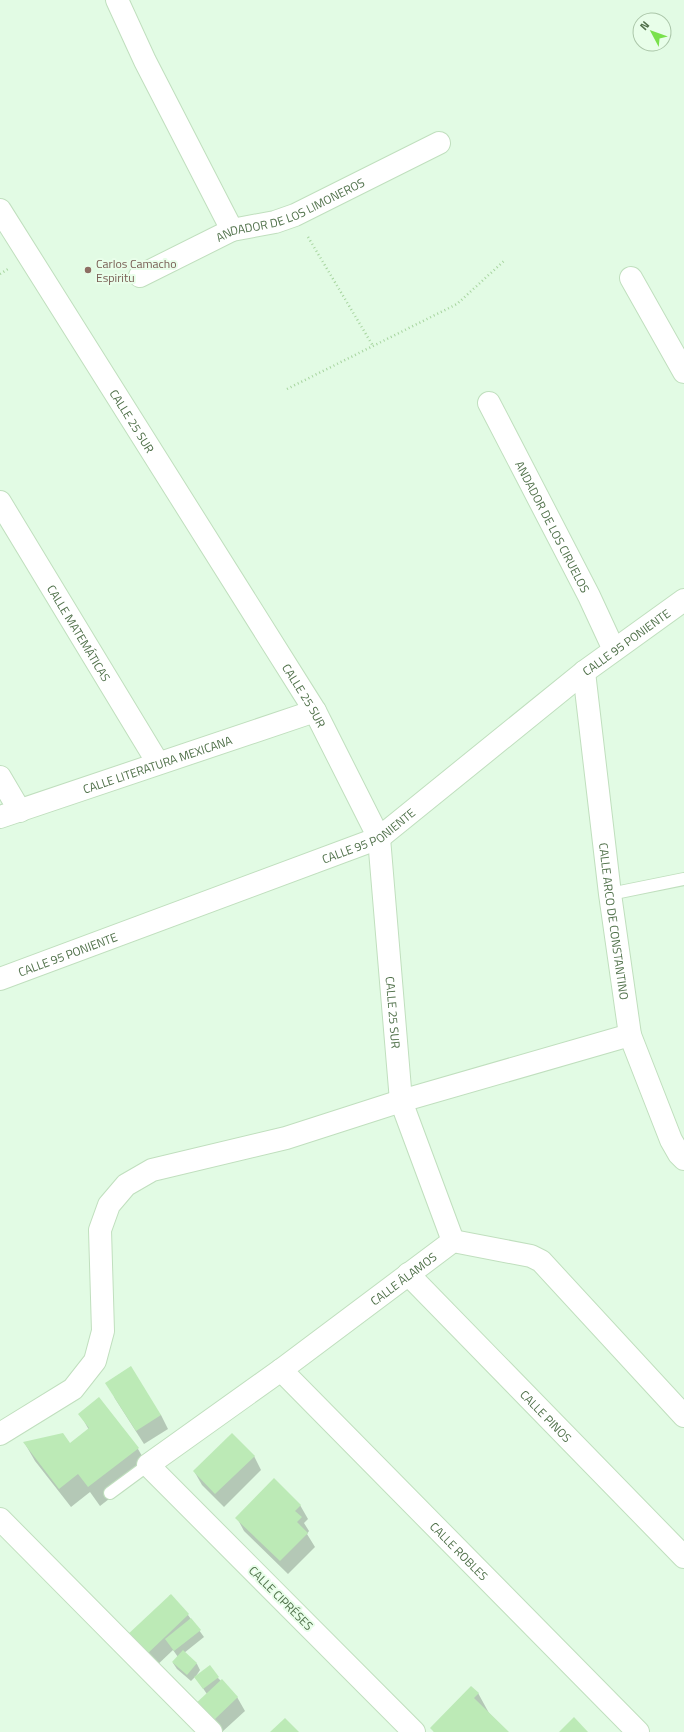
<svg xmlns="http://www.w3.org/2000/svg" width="684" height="1732" viewBox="0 0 684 1732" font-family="'Titillium Web',sans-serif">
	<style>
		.shadow { fill: #0003 }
		.building { fill: #bceab6 }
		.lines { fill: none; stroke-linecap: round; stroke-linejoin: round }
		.service-casing { stroke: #c0dfbe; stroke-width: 14 }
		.minor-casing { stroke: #c0dfbe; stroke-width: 24 }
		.path { stroke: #a6d49e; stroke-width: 2.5; stroke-dasharray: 1 3; stroke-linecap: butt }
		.service { stroke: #fff; stroke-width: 12 }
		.minor { stroke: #fff; stroke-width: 22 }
		.education-dot { fill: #8d6e63; stroke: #e8fee9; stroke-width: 1.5 }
		.labels { text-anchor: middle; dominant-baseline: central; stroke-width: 4; stroke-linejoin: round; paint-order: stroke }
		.street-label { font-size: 12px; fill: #50714a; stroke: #e8fee9 }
		.education-label { font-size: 12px; fill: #785e54; stroke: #e8fee9; text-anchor: start }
	</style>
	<rect width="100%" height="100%" fill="#e2fbe4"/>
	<g class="shadow">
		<polygon points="114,1397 161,1415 168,1429 144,1444"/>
		<polygon points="80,1414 138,1449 149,1468 100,1506 90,1492 71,1507 35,1461 24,1442 70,1444 89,1430"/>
		<polygon points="254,1456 261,1470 224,1507 202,1485 194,1471"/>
		<polygon points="300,1505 308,1519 304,1523 309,1531 307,1534 315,1547 288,1574 244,1531 237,1518"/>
		<polygon points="170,1595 188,1615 204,1637 184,1653 197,1664 200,1670 196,1676 218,1678 237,1697 245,1711 222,1732 213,1732 207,1694 195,1677 191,1681 177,1669 173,1663 178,1657 173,1650 152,1670 134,1651"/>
		<polygon points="478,1693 489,1713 507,1732 434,1732 432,1728"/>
	</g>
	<g class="building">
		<polygon points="131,1366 161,1415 136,1431 105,1383"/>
		<polygon points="99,1397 139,1448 88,1487 78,1474 59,1489 23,1442 63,1433 70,1443 89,1428 78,1414"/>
		<polygon points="232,1433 255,1456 215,1494 193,1471"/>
		<polygon points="274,1478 301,1505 295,1511 302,1517 297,1522 308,1533 280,1561 235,1518"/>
		<polygon points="171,1594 189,1614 144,1657 125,1637"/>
		<polygon points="191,1618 201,1630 174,1651 165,1639"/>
		<polygon points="183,1650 197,1663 187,1675 172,1662"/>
		<polygon points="210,1665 219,1677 203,1689 194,1677"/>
		<polygon points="222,1679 238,1697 214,1720 193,1706"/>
		<polygon points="471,1686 479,1693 474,1698 509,1732 434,1732 430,1728"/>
		<polygon points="574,1717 588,1732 559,1732"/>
		<polygon points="285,1718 299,1732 270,1732"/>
	</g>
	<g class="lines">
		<g class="service-casing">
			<g id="service">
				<polyline points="610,894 684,879"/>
				<polyline points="110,1493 148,1465"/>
			</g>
		</g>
		<g class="minor-casing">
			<g id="minor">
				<polyline points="117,0 145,61 232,230"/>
				<path id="s1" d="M 0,210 L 315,711 L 379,838 L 401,1101 L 453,1241"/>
				<path id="s2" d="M 140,276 L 232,230 L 275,222 L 295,215 L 439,143"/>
				<polyline points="631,278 684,372"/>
				<path id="s3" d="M 489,403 L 589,596 L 614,650"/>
				<path id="s4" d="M 0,502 L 158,763"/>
				<path id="s5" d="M 584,672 L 610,894 L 630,1035 L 671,1140 L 679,1154 L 684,1159"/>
				<polyline points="0,777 20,811"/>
				<path id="s6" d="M 0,817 L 315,711"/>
				<path id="s7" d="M 0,979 L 379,838 L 584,672 L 684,600"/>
				<path id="s8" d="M 408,1274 L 684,1557"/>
				<path id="s9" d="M 281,1370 L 638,1732"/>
				<polyline points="0,1434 73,1389 95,1361 103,1331 100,1230 109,1205 126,1185 152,1170 286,1138 401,1101 630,1035"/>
				<polyline points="0,1519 211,1732"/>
				<path id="s10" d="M 414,1732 L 148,1465 L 281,1370 L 453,1241 L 531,1256 L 541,1261 L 684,1416"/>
			</g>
		</g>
		<g class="path">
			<polyline points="308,237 373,346"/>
			<polyline points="0,274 8,269"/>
			<polyline points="287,389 457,304 504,261"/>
		</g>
		<use href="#service" class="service"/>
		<use href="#minor" class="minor"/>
	</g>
	<circle class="education-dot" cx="88" cy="270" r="4"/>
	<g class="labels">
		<g class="street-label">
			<text stroke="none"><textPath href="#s2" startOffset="165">ANDADOR DE LOS LIMONEROS</textPath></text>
			<text stroke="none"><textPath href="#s1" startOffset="249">CALLE 25 SUR</textPath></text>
			<text stroke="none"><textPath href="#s3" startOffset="139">ANDADOR DE LOS CIRUELOS</textPath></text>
			<text stroke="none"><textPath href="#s4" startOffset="153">CALLE MATEMÁTICAS</textPath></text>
			<text stroke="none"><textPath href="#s7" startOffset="720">CALLE 95 PONIENTE</textPath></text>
			<text stroke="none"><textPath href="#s1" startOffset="573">CALLE 25 SUR</textPath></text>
			<text stroke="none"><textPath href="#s6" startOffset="166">CALLE LITERATURA MEXICANA</textPath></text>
			<text stroke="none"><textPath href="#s7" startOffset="396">CALLE 95 PONIENTE</textPath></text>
			<text stroke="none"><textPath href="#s5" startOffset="251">CALLE ARCO DE CONSTANTINO</textPath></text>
			<text stroke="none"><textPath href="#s7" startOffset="72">CALLE 95 PONIENTE</textPath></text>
			<text stroke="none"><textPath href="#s1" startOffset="909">CALLE 25 SUR</textPath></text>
			<text stroke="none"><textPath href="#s10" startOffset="693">CALLE ÁLAMOS</textPath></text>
			<text stroke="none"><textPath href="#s8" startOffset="198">CALLE PINOS</textPath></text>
			<text stroke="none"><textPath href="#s9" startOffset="254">CALLE ROBLES</textPath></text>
			<text transform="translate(281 1598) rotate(45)">CALLE CIPRÉSES</text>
		</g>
		<g class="education-label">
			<text x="96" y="263">Carlos Camacho<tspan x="96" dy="14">Espiritu</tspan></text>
		</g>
	</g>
	<g transform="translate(652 32) rotate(311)"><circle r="19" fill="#e8fee9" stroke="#abc6a9"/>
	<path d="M0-3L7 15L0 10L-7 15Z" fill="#79e14b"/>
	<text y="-6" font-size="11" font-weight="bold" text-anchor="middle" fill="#50714a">N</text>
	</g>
</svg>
